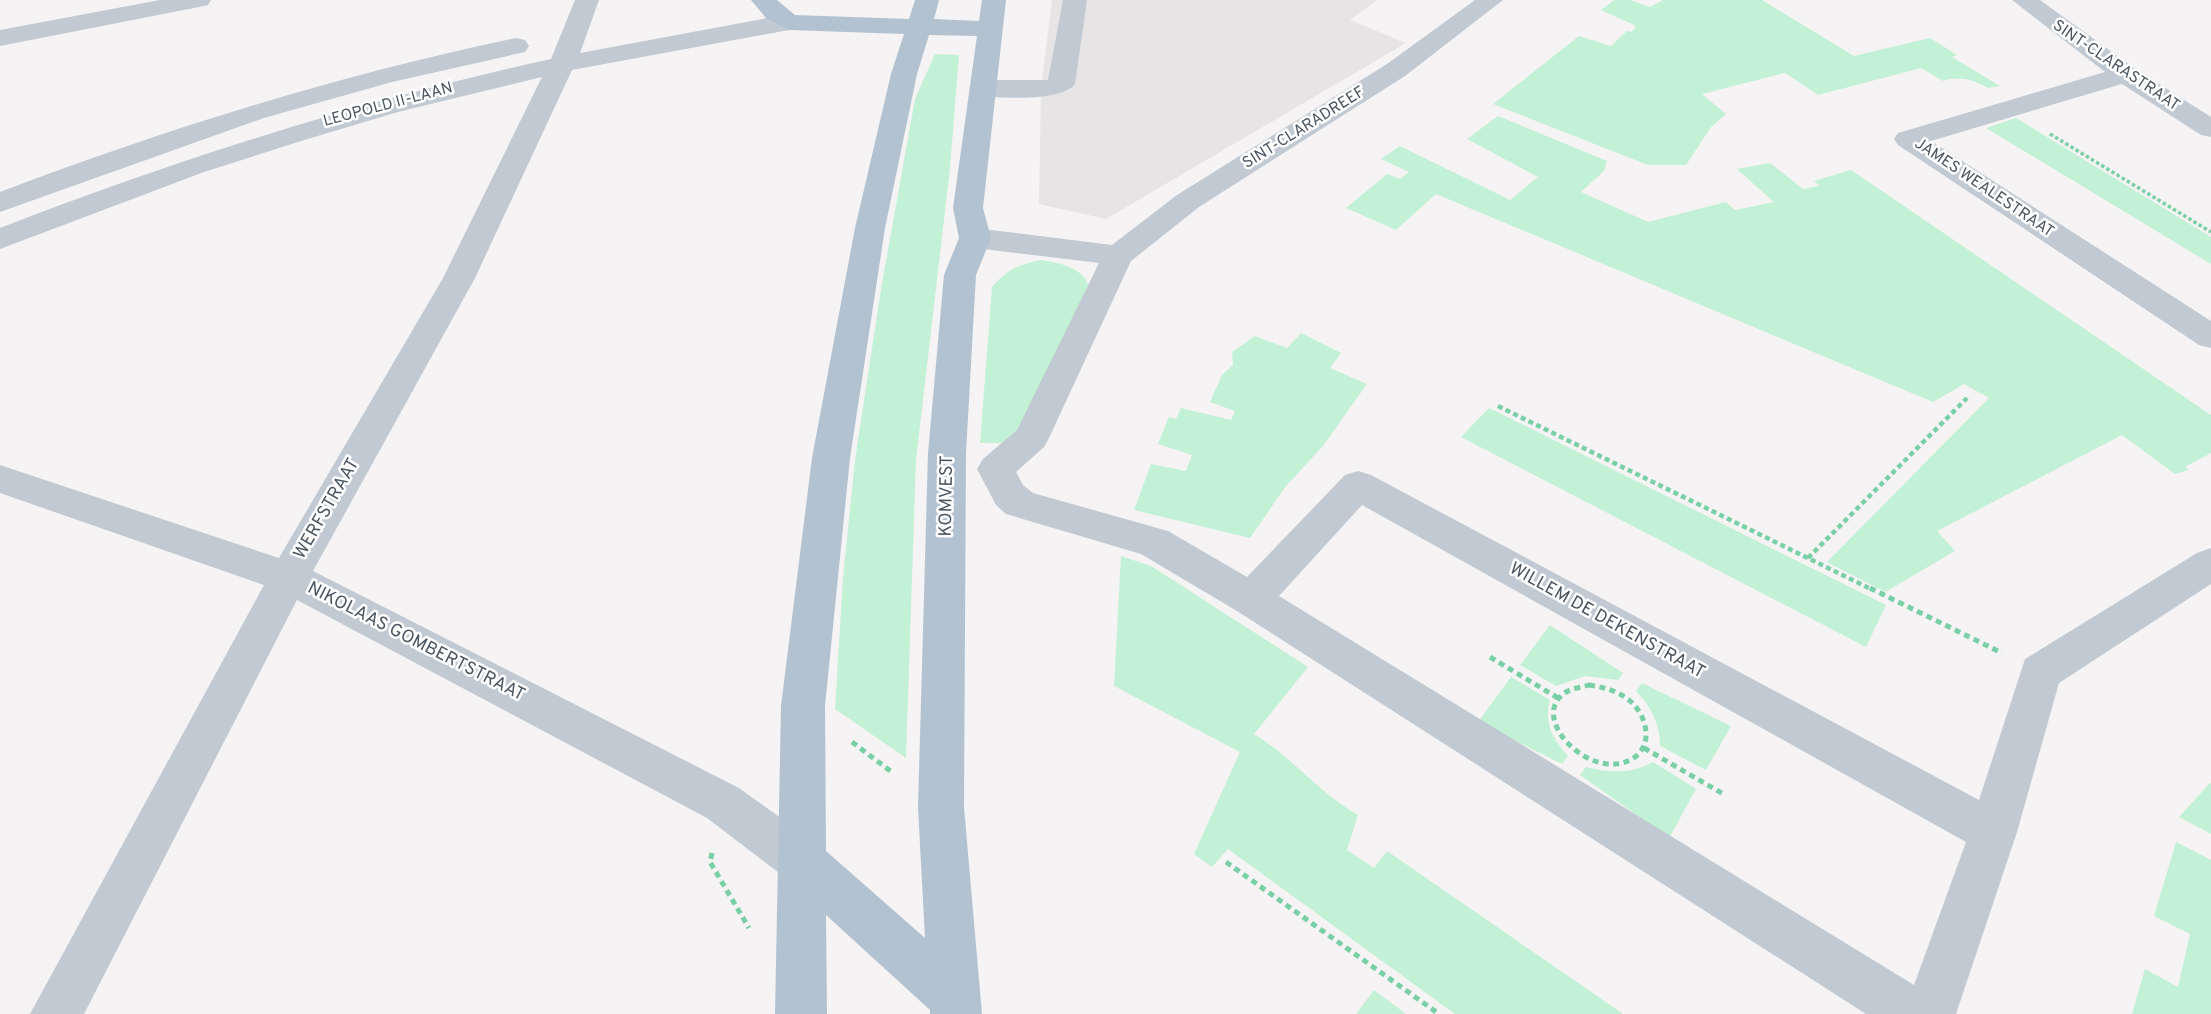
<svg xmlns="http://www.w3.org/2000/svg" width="2211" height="1014" viewBox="0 0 2211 1014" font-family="Overpass,sans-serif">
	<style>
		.education { fill: #e6e4e5 }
		.green { fill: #c3f1d5 }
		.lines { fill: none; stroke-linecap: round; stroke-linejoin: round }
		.path-far2 { stroke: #7ad0a6; stroke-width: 3.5; stroke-dasharray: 3.5 2.5; stroke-linecap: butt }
		.path-far1 { stroke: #7ad0a6; stroke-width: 4.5; stroke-dasharray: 5 3.5; stroke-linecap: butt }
		.path { stroke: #7ad0a6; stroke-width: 5; stroke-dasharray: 6 4.5; stroke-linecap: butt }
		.minor { fill: #c1cad2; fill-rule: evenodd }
		.major { fill: #b3c2d1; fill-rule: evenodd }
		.labels { text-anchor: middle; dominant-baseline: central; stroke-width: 5; stroke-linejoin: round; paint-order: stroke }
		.far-street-label { font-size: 16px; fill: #4a5661; stroke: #fff }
		.street-label { font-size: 18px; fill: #4a5661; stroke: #fff }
	</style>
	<rect width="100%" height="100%" fill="#f5f3f3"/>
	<polygon class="education" points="1052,0 1377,0 1350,20 1406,43 1106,219 1039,204 1041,88"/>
	<g class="green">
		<path d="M 1614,0 L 1630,0 L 1650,7 L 1663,0 L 1762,0 L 1854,56 L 1930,38 L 1957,55 L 1952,57 L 2000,86 L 1988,88 C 1972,79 1960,76 1943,81 L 1921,68 L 1818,95 L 1785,73 L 1702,94 L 1726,114 L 1711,127 L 1686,165 L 1648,165 L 1493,104 L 1579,36 L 1611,46 L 1627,31 L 1631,32 L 1636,28 L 1634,25 L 1601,10 Z"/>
		<polygon points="935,54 959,55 950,168 916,460 906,758 835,709 843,578 855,460 881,289 915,99"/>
		<polygon points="1498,116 1607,161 1604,171 1581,192 1648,222 1726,202 1735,210 1774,202 1737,169 1770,163 1803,189 1820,186 1814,181 1851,170 2211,415 2211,453 2185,467 2189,470 2175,474 2122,435 1937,531 1955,551 1885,592 1827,562 1989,398 1964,384 1933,402 1436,194 1396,230 1346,208 1387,174 1400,179 1409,172 1381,159 1400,146 1510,200 1538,177 1467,139"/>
		<polygon points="2016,118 2211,237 2211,264 1986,128"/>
		<path d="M 1041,260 C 1059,263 1083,267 1089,287 L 1011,443 L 980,443 L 992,287 C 1007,270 1019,264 1041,260 Z"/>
		<polygon points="1301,333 1341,353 1330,368 1367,384 1323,446 1286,486 1250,538 1134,510 1151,464 1186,471 1192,455 1158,444 1169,417 1176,419 1181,408 1231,420 1235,411 1210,402 1222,375 1233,365 1232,352 1255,336 1287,348"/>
		<polygon points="1489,408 1886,605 1866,647 1461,437"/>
		<path d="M 1121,556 L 1151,566 L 1308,667 L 1254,734 C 1292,757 1319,793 1358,815 L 1347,850 L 1374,868 L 1387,851 L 1623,1014 L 1455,1014 L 1228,849 L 1212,867 L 1194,854 L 1240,752 L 1114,686 Z"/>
		<polygon points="1550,625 1623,673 1618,680 1585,676 1556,686 1520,665"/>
		<path d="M 1511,677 L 1550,700 C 1544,723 1552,738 1568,756 L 1562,764 L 1478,722 Z"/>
		<path d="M 1642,683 L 1731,726 L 1706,770 L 1660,746 C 1660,723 1651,707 1636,691 Z"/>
		<path d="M 1653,762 L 1696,789 L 1669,838 L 1580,775 L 1586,767 C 1610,773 1631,774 1653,762 Z"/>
		<polygon points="2211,782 2211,834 2179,817"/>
		<polygon points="2176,842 2211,860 2211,1014 2132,1014 2145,969 2178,987 2190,934 2154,916"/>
		<polygon points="1374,990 1406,1014 1356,1014"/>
	</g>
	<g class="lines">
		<polyline class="path-far2" points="2050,134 2211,232"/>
		<g class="path-far1">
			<polyline points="1498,406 1873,590"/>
			<polyline points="1808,558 1967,398"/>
		</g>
		<g class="path">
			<polyline points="1870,588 2002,653"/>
			<polyline points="1490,657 1558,698"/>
			<path d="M 1589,685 C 1602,687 1614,690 1625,697 C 1644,709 1656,741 1635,757 C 1593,787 1523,715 1568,691 C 1574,688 1583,687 1589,685 Z"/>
			<polyline points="852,742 893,773"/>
			<polyline points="1644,748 1725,795"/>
			<polyline points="712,853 710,862 749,928"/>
			<polyline points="1226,862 1439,1014"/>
		</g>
		<g class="minor">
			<polygon points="160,0 211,0 208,5 199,7 0,46 0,30"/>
			<path d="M 575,0 L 599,0 L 580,53 L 789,14 L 798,17 L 802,22 L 798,27 L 789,30 L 572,70 L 475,278 L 313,571 L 739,788 L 821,847 L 828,863 L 821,879 L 804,886 L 787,879 L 707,818 L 297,600 L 84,1014 L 30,1014 L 264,585 L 0,493 L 0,465 L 279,558 L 443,278 L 542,77 L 398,112 L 301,141 L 204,172 L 0,249 L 0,228 C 180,158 362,101 551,59 Z"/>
			<path d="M 1063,0 L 1087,0 L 1075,84 C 1062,102 994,99 973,94 L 969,88 L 973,82 L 983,80 L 1048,80 Z"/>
			<path d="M 1475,0 L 1503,0 L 1405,76 L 1199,207 L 1131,261 L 1049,438 L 1044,447 L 1016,472 L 1023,485 L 1033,493 L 1168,531 L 1247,577 L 1345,475 L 1358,471 L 1371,475 L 1979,800 L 2025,659 L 2197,553 L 2211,548 L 2211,584 L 2059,683 L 2017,832 L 1956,1014 L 1866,1014 L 1237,611 L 1141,554 L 1006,514 L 996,505 L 977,469 L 983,459 L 1017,430 L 1099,263 L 975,248 L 964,245 L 959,238 L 964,231 L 975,228 L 1112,245 L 1177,195 L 1387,64 ZM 1362,505 L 1966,842 L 1914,985 L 1279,596 Z"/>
			<polygon points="2012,0 2040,0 2134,68 2211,117 2211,137 2201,135 2122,84 1931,141 2211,321 2211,348 2199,345 1898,145 1894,139 1898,133 2105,72"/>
			<path d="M 516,38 L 525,40 L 529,46 L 525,52 L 392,82 L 264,118 L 0,212 L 0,192 C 169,128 339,75 516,38 Z"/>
		</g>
		<path class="major" d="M 751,0 L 777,0 L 795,15 L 909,19 L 915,0 L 939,0 L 934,19 L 979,21 L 982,0 L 1006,0 L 983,208 L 991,238 L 976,275 L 966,453 L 964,807 L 982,1014 L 930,1014 L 930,1010 L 826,915 L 827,1014 L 775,1014 L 781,706 L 812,458 L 855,228 L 891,74 L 904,34 L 789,30 L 766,18 ZM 929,35 L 977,36 L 953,208 L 959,238 L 944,275 L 928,453 L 918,807 L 925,938 L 826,851 L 825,706 L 850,458 L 885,228 L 917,74 Z"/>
	</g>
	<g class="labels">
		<g class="far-street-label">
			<text transform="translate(2116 66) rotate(34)">SINT-CLARASTRAAT</text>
			<text transform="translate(388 105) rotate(-15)">LEOPOLD II-LAAN</text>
			<text transform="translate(1304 128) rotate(-32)">SINT-CLARADREEF</text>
			<text transform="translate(1984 188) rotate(34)">JAMES WEALESTRAAT</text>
		</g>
		<g class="street-label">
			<text transform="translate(947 496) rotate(-89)">KOMVEST</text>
			<text transform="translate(327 509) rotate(-60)">WERFSTRAAT</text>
			<text transform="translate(1607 621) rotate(29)">WILLEM DE DEKENSTRAAT</text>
			<text transform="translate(416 642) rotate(27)">NIKOLAAS GOMBERTSTRAAT</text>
		</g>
	</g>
</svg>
